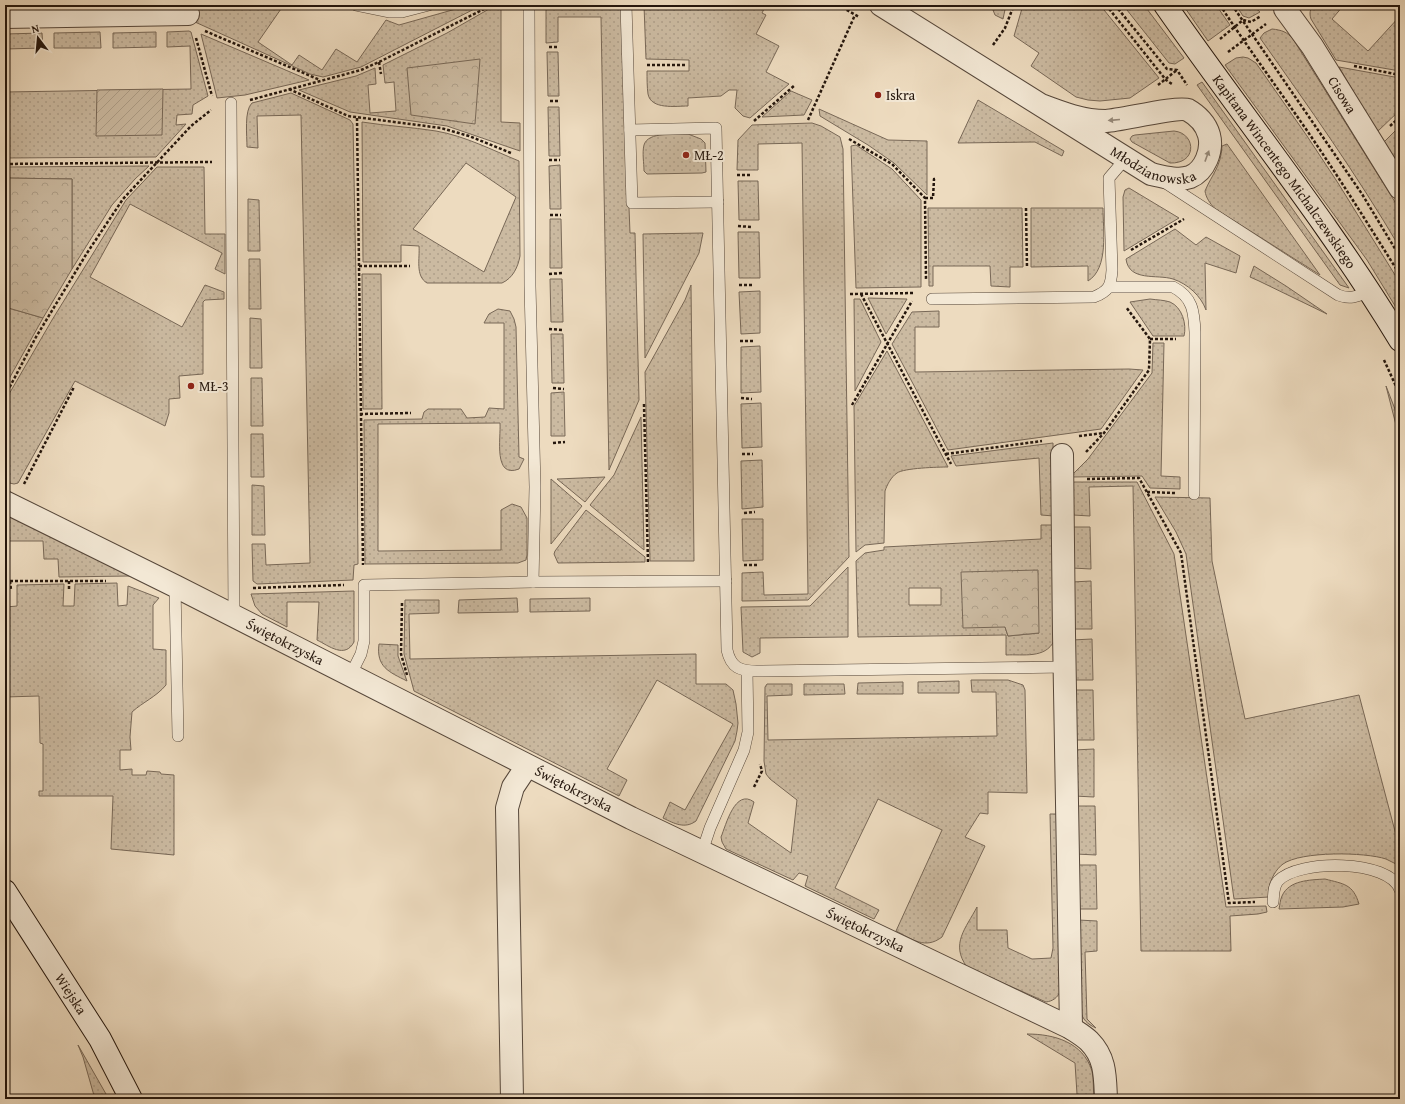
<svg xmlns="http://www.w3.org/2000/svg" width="1405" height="1104" viewBox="0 0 1405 1104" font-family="'Gentium Book Plus',serif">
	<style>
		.grass { fill: url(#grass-dots); stroke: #786857; fill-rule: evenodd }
		.forest { fill: url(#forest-crowns); stroke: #786857 }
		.garden { fill: url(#garden-furrows); stroke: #786857 }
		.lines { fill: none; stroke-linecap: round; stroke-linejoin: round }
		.lane-casing { stroke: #56473a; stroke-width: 12 }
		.street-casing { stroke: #56473a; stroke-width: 24 }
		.secondary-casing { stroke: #24160d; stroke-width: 24 }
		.path { stroke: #24160d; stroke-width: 2.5; stroke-dasharray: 3 2; stroke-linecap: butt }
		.lane { stroke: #f3e8d5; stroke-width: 11 }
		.street { stroke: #f3e8d5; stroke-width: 22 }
		.secondary { stroke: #f3e8d5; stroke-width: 22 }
		.oneway { fill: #968a7b }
		.poi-dot { fill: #8f2418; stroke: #f3e8d5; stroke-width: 1.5 }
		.labels { text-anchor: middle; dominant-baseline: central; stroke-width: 4; stroke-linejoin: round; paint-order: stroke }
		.poi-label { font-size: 14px; fill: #24160d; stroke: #f3e8d5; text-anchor: start }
		.street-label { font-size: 14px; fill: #24160d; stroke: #f3e8d5 }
	</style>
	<defs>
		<pattern id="grass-dots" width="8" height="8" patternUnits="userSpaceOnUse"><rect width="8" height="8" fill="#cbbaa1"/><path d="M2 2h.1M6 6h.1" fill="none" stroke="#ae9f89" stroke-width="1.8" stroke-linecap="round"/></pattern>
		<pattern id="forest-crowns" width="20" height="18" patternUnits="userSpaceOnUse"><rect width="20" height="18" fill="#cbbaa1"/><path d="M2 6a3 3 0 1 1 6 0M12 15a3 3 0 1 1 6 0" fill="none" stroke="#ae9f89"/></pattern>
		<pattern id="garden-furrows" width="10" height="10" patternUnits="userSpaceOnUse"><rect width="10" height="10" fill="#cbbaa1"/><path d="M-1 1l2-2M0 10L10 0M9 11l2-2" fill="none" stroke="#ae9f89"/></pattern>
	</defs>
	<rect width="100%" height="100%" fill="#eddbbf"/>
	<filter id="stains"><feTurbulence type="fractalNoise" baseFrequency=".005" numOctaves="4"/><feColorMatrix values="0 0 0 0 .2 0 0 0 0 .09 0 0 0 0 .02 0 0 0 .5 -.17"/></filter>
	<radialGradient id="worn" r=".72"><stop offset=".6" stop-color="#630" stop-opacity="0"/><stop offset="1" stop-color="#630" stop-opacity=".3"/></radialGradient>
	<g class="grass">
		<polygon points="191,5 282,5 283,6 258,42 292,65 299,55 322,70 336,49 357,62 386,20 399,25 470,5 482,5 361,67 323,77 310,74 195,22"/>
		<polygon points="500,5 520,5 520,7 501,7 501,122 520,123 520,151 447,126 350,112 299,90 356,76 375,68 376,84 368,85 370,113 396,111 394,82 385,83 383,65 447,33 489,9"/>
		<polygon points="546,5 621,5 630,233 635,233 639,400 609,470 601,17 558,17 558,42 546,43"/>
		<path d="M 644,5 L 766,5 L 762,13 L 766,15 L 756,34 L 779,46 L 766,72 L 789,84 L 750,118 L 743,116 L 735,108 L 737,90 L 729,90 L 721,96 L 688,98 L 688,106 C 676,106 651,110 648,94 C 647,87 647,78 647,71 L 689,71 L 689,60 L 646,59 Z"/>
		<polygon points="991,5 1006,5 1003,19 995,15"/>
		<polygon points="1023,5 1100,5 1159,78 1130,98 1100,101 1088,100 1076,97 1031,66 1039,53 1014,36"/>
		<polygon points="1123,5 1144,5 1184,58 1175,64 1169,63"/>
		<polygon points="1183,5 1216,5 1230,25 1208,41"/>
		<polygon points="1236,5 1252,5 1260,12 1249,18 1243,16"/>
		<path d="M 1314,5 L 1344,5 L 1332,19 L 1368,51 L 1400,16 L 1400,71 L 1336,60 L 1311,19 C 1309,13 1310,9 1314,5 Z"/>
		<path d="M 1272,29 C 1282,30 1287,32 1293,39 L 1400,210 L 1400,248 C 1357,175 1309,107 1260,38 L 1264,33 Z"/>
		<polygon points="189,31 191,32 208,96 193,105 192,114 177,115 176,125 186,124 156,157 5,158 5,92 191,89 190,46 167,47 167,32"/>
		<polygon points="100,32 101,48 54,48 54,33"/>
		<polygon points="156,32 156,47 113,48 113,33"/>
		<polygon points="42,33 43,48 5,49 5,34"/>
		<polygon points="201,34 309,80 245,95 217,98"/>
		<polygon points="547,52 558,52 559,96 548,96"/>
		<polygon points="1243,57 1248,58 1256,63 1307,136 1338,183 1400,283 1400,314 1367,260 1225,65 1236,58"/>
		<polygon points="1339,67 1400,78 1400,110 1377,132"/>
		<polygon points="1202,82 1349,288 1340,285 1197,85"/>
		<polygon points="791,91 812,100 804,115 762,117"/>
		<path d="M 291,93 L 350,120 L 353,124 L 356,279 L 358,564 L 354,565 L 353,580 L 257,584 L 253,581 L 252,544 L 265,544 L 266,565 L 310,563 L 301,115 L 257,116 L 258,148 L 247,147 C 247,136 244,110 252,103 Z"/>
		<polygon points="978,100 1064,151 1062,156 1035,142 958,143"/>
		<polygon points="548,107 559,107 560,156 549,156"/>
		<polygon points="819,109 888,140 927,141 927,195 894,163 868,145 820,116"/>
		<path d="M 362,122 C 387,126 411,127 436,131 C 465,136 492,150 519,161 L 520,256 C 518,267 513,278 502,283 L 427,283 C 415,276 420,258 419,246 L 401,245 L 401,262 L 363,262 ZM 466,163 L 516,197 L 484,272 L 413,229 Z"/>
		<polygon points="812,123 821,126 840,137 843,149 849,557 808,600 742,601 742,573 763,572 764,595 808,594 802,143 758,144 758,170 737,170 738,140 752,125"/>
		<polygon points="1400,126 1400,166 1384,142"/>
		<path d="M 1174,131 C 1196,133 1198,164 1170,163 L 1132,142 L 1130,139 L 1132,136 L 1135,135 Z"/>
		<path d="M 688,134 L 701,139 L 705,143 L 706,172 L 702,173 L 647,174 L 644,171 C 644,163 642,153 644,145 C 648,131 676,135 688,134 Z"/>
		<path d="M 1227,144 L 1320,275 L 1214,208 C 1210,203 1206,198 1205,191 C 1212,174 1221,167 1222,146 Z"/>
		<polygon points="856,145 892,169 921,200 921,287 856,288 851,146"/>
		<polygon points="560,165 561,209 550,209 549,166"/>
		<polygon points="149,166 135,179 112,205 72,269 72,179 5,178 5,167"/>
		<polygon points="157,167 204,167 205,234 225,234 225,274 215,269 222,253 130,204 90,277 182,327 205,285 224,292 224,299 205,300 203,302 203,374 179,376 180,398 169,399 169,413 165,426 75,381 18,483 14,484 5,482 5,401 52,320 126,200"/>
		<polygon points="738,181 758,181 759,220 739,220"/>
		<polygon points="1129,188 1179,218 1124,251 1123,197 1125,190"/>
		<polygon points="248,199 259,200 260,251 248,251"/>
		<polygon points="928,208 1022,208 1023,267 1010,267 1010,287 991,286 990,266 933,266 933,286 929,286"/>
		<path d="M 1031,208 L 1103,208 C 1103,230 1109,268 1088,281 L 1088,266 L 1031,267 Z"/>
		<polygon points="550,219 561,219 562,268 550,268"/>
		<path d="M 1175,229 L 1196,245 L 1206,237 L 1240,256 L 1236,273 L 1205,263 L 1206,310 C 1201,296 1188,284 1173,279 C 1157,274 1129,282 1126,259 Z"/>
		<polygon points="738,232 759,232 760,278 739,278"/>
		<polygon points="703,233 699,253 645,358 643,234"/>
		<polygon points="249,259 260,259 261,309 249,309"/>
		<polygon points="1254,266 1286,286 1327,314 1259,281 1250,277"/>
		<polygon points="362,274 381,274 382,409 363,409"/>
		<polygon points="550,279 562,279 563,322 551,322"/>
		<polygon points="691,285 694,561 650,561 645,372 685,300"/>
		<polygon points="760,291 760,333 741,334 739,292"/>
		<polygon points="868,298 907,299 886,334"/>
		<polygon points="854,299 860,299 881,342 855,391"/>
		<path d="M 1150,299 C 1157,300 1164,300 1170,302 C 1182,307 1187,324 1184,336 L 1153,336 L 1130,302 Z"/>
		<polygon points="5,307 43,318 5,386"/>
		<path d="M 498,309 L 510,311 L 514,319 L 516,327 L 519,457 L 524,459 L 519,469 C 493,479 501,438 500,423 L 378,424 L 378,551 L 501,550 L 501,510 L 512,504 L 521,507 L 527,518 L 527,555 L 526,560 L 518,563 L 365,564 L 364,420 L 422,419 L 424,412 L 428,409 L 461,409 L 467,418 L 485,417 L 489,408 L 504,409 L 504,323 L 484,323 L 489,314 Z"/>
		<polygon points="939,311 939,327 915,327 915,372 1129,369 1143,370 1101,429 948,450 892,344 912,312"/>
		<polygon points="250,318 261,319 262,368 250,368"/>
		<polygon points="551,334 563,334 564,383 552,383"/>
		<polygon points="1153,343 1164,343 1161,476 1180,477 1180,489 1150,488 1142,476 1072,477 1073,474 1088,459 1152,373"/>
		<polygon points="760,346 761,392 741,393 741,347"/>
		<path d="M 887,351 L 948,467 C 938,467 904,468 897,473 C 891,477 887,485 885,491 L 884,543 L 865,545 L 856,552 L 854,406 Z"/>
		<polygon points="251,378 262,378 263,426 251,426"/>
		<polygon points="1386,386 1400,422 1400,453 1396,425"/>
		<polygon points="564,392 565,436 551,436 551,393"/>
		<polygon points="761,403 762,447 742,448 741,404"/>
		<polygon points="641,417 644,550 590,505 614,475"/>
		<polygon points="251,434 263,434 264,477 251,477"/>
		<polygon points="1053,443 1054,516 1041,515 1039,458 956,466 951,456"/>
		<polygon points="762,460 763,507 742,509 741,461"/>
		<polygon points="605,477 585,502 557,479"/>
		<polygon points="551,479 582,506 551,544"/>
		<polygon points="1073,482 1137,482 1174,554 1226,907 1266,906 1267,912 1258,914 1230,916 1231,951 1141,951 1133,486 1089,487 1090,516 1073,515"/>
		<polygon points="252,485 264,486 265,535 252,535"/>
		<path d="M 1155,497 L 1210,498 L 1212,561 L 1245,719 L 1359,695 L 1400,850 L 1400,866 C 1395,864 1391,861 1386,859 C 1365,852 1301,851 1283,864 C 1276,869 1270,880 1269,888 C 1268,891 1269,894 1269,897 L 1234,899 L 1186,554 L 1176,532 Z"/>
		<polygon points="586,510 645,557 645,562 558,563 554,554 555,551"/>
		<polygon points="5,515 16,519 130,576 59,577 58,559 44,559 43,541 5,541"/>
		<polygon points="742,519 763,519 763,560 743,561"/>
		<path d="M 1041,525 L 1054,525 L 1054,641 C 1045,659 1023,654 1006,655 L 1006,635 L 858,637 L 856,561 L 865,553 L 884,550 L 884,547 L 1041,539 ZM 909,588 L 941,588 L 941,605 L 909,605 ZM 1005,627 L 1039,633 L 1008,636 Z"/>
		<polygon points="1072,527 1090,527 1091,569 1072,568"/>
		<polygon points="848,567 848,637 760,638 760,653 752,657 743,652 741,607 810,606"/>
		<polygon points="1091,581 1092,629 1072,629 1072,582"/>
		<path d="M 117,583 L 118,606 L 127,605 L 128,586 L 159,598 L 153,605 L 153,649 L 166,650 L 166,685 C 156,697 143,702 132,712 L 130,737 L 131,750 L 120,750 L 120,770 L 132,769 L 132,775 L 146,775 L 147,771 L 160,772 L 161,774 L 174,775 L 174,855 L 111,849 L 113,796 L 39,796 L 39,791 L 43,791 L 43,744 L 40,743 L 39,696 L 5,697 L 5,587 L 6,607 L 17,606 L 17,585 L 64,584 L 63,606 L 74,606 L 75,584 Z"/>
		<path d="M 354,591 L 354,642 C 345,659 329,646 317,640 L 319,602 L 287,602 L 287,627 L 262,614 L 255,606 L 251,594 Z"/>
		<polygon points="517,598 518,612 458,613 459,600"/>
		<polygon points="590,598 590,611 530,612 530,599"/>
		<path d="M 405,600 L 439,600 L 439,613 L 409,614 L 410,659 L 696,654 L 696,684 L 726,684 L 733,690 L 736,704 L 738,723 L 737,731 L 735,741 L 696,821 C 685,829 675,824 663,818 L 670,802 L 685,810 L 733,724 L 657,680 L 607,769 L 627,780 L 619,796 L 414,691 L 404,654 Z"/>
		<polygon points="1092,639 1093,680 1072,680 1072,640"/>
		<path d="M 379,644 L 398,645 L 398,656 L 407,681 C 389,672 376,667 379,644 Z"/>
		<path d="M 971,680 L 1008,680 L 1023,685 L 1025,690 L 1027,793 L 988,792 L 988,814 L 980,813 L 965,837 L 985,846 L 942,937 C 925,950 912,939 896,931 L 942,830 L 878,799 L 835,888 L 879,910 L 874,919 L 805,886 L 808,876 L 799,873 L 793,880 L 726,849 L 722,842 L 721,837 C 726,825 735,788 754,802 L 748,823 L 791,853 L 797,800 L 770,779 L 766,774 L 764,761 L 765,687 L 767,684 L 792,684 L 792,695 L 767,696 L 768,740 L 997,736 L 996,692 L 972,692 Z"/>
		<polygon points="959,681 959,693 918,693 918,682"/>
		<polygon points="903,682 903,694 857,694 858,683"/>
		<polygon points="804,684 844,684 845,694 804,695"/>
		<polygon points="1073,690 1093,690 1094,740 1073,740"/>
		<polygon points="1094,749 1094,797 1074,796 1074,750"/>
		<polygon points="1075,806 1095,806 1096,855 1076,854"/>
		<path d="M 1050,814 L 1057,814 L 1060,992 C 1057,998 1053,1001 1046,1002 L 967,967 C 950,944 966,928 977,907 L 977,930 L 1007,930 L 1008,948 L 1032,959 L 1051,958 L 1053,948 Z"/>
		<polygon points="1077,865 1096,865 1097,909 1078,909"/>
		<path d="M 1325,879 C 1344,884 1353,884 1359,904 L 1343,907 L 1279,909 C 1280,905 1280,900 1282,896 C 1289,880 1310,880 1325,879 Z"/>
		<path d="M 1078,920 L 1097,921 L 1097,951 L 1085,952 L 1087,1019 L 1096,1028 C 1087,1024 1083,1020 1080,1010 Z"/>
		<path d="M 1027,1034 C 1054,1034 1083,1042 1092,1071 C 1094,1080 1093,1090 1094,1099 L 1075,1099 L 1077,1094 L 1075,1063 Z"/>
		<polygon points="78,1045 106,1094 109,1099 95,1099 83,1057"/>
	</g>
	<g class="forest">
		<polygon points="480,59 475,124 411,115 407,68"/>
		<polygon points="5,178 72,179 72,269 43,318 5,307"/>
		<polygon points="1038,570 1039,633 1008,636 1005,627 963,628 961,572"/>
	</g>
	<polygon class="garden" points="163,89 162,135 96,136 97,90"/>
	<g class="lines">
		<g class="lane-casing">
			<g id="lane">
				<polyline points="356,5 390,12 402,12 429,5"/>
				<polyline points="529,5 530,286 535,487 533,582"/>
				<polyline points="626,5 632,203 718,202"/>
				<polyline points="231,103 234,616"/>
				<path d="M 630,130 L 716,128 L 727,650 C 731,668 740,671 757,671 L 1064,667"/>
				<path d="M 1164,182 L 1338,295 C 1351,300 1358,296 1370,291"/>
				<path d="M 1109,287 L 1173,287 C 1193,297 1194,312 1195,332 L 1194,494"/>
				<path d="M 932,299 L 1094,297 C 1109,291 1111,286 1112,270 L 1109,178 L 1126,158"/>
				<polyline points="175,586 178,736"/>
				<polyline points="350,676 361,654 364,641 364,585 533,582 726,581"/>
				<polyline points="702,852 710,828 744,750 748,732 747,671"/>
				<path d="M 1273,902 C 1274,894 1273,887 1278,881 C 1298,859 1390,859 1400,890"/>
			</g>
		</g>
		<g class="street-casing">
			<g id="street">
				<path id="s1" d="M 881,5 L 1151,174 C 1164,177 1178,181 1190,177 C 1205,171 1213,150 1209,135 C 1206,124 1197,115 1188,110 C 1178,106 1122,120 1106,121 C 1083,121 1062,113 1041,105"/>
				<path id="s2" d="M 1289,5 L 1285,9 L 1312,46 L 1400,188"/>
				<polyline points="5,17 188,14"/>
				<polyline points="1062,455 1064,634 1071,1028"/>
				<path id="s3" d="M 5,502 L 175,586 L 631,818 L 1071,1028 C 1077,1032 1084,1036 1089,1041 C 1106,1058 1105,1077 1106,1099"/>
				<polyline points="512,1099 507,808 513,787 527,766"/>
			</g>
		</g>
		<g class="secondary-casing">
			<g id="secondary">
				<path id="s4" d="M 1165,5 C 1243,117 1329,223 1400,340"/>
				<path id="s5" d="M 5,891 L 100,1039 L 131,1099"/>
			</g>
		</g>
		<g class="path">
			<polyline points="838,5 859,17"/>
			<polyline points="1106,5 1166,80 1172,84"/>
			<polyline points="1115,5 1167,69 1177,70 1187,85"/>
			<path d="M 1220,5 C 1248,48 1279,90 1308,132 C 1340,179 1370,227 1400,275"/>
			<polyline points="1232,5 1362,194 1400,257"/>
			<polyline points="205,31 320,80"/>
			<polyline points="196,38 212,96"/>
			<polyline points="1220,39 1243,20 1251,22 1261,16"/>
			<polyline points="993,45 1005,28 1014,5"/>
			<polyline points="549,47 558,47"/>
			<polyline points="1228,52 1266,24"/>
			<polyline points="379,62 381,74"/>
			<polyline points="647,65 685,65"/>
			<polyline points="1354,66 1400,75"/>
			<polyline points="1158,85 1177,70"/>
			<polyline points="289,89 348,116 441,128 469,136 511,153"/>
			<polyline points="250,100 361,70 379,62 492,5"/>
			<polyline points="550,101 559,101"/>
			<polyline points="357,118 363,565"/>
			<polyline points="808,120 855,15"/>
			<polyline points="754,121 795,85"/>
			<polyline points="1390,126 1400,117"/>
			<polyline points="849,139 892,164 925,198 926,280"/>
			<polyline points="549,160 560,160"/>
			<polyline points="5,164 212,162"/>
			<polyline points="737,175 752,175"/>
			<polyline points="925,198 933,198 934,179 936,179"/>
			<polyline points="1026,208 1027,268"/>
			<polyline points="550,215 561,215"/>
			<polyline points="738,226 751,227"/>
			<polyline points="1131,250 1184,219"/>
			<polyline points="359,266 410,266"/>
			<polyline points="549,274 562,273"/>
			<polyline points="739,285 752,285"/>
			<polyline points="850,294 914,293"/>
			<polyline points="861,294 951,464"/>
			<polyline points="549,329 563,330"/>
			<polyline points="1150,339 1176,339"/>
			<polyline points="740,341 754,341"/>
			<polyline points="1384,360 1400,395"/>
			<polyline points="5,367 9,388"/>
			<polyline points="553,388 564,389"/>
			<polyline points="5,396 36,337 87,253 123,199 191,126 211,110"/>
			<polyline points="741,398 752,399"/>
			<polyline points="644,404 648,563"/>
			<polyline points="852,405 912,301"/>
			<polyline points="360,414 411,413"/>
			<polyline points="1079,436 1104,433"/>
			<polyline points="553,443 565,442"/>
			<polyline points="1086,452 1104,433 1149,370 1150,339 1126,307"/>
			<polyline points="742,454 753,454"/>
			<polyline points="946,454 1042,441"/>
			<polyline points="1087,479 1139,478 1181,553 1229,903 1255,902"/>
			<polyline points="24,484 74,387"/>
			<polyline points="1147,492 1175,493"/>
			<polyline points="744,513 755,512"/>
			<polyline points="744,565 757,565"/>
			<polyline points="5,581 106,581"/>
			<polyline points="10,581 11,590"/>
			<polyline points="69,581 69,590"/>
			<polyline points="253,588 344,585"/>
			<polyline points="402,603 401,654 407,675"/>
			<polyline points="754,787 762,771 760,764"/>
		</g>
		<use href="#lane" class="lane"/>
		<use href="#street" class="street"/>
		<use href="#secondary" class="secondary"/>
	</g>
	<defs><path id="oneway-solid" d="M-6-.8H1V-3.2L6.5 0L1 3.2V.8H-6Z"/></defs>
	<g class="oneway">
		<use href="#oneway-solid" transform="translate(1114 120) rotate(175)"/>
		<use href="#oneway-solid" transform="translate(1207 156) rotate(-70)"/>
	</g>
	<g class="poi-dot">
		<circle cx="878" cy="95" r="4"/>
		<circle cx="686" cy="155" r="4"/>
		<circle cx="191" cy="386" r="4"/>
	</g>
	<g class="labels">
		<g class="poi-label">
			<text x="886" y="95">Iskra</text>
			<text x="694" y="155">MŁ-2</text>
			<text x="199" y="386">MŁ-3</text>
		</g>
		<g class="street-label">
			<text stroke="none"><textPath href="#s2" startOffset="109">Cisowa</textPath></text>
			<text stroke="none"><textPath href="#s1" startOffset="318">Młodzianowska</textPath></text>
			<text stroke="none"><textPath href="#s4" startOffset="205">Kapitana Wincentego Michalczewskiego</textPath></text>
			<text stroke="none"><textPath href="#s3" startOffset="313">Świętokrzyska</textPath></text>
			<text stroke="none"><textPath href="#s3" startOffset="637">Świętokrzyska</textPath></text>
			<text stroke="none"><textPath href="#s3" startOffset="961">Świętokrzyska</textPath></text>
			<text stroke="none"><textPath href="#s5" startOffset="122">Wiejska</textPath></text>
		</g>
	</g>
	<rect width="1405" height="1104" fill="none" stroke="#eddbbf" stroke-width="20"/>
	<rect x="6" y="6" width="1393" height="1092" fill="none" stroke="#24160d" stroke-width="2"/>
	<rect x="10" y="10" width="1385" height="1084" fill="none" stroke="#24160d"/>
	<g transform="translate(38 38) rotate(344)" stroke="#f3e8d5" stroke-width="3" paint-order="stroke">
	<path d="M0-3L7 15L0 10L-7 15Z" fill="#24160d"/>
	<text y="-6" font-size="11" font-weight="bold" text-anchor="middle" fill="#24160d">N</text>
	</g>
	<rect width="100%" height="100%" filter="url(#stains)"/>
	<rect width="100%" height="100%" fill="url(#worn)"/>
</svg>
